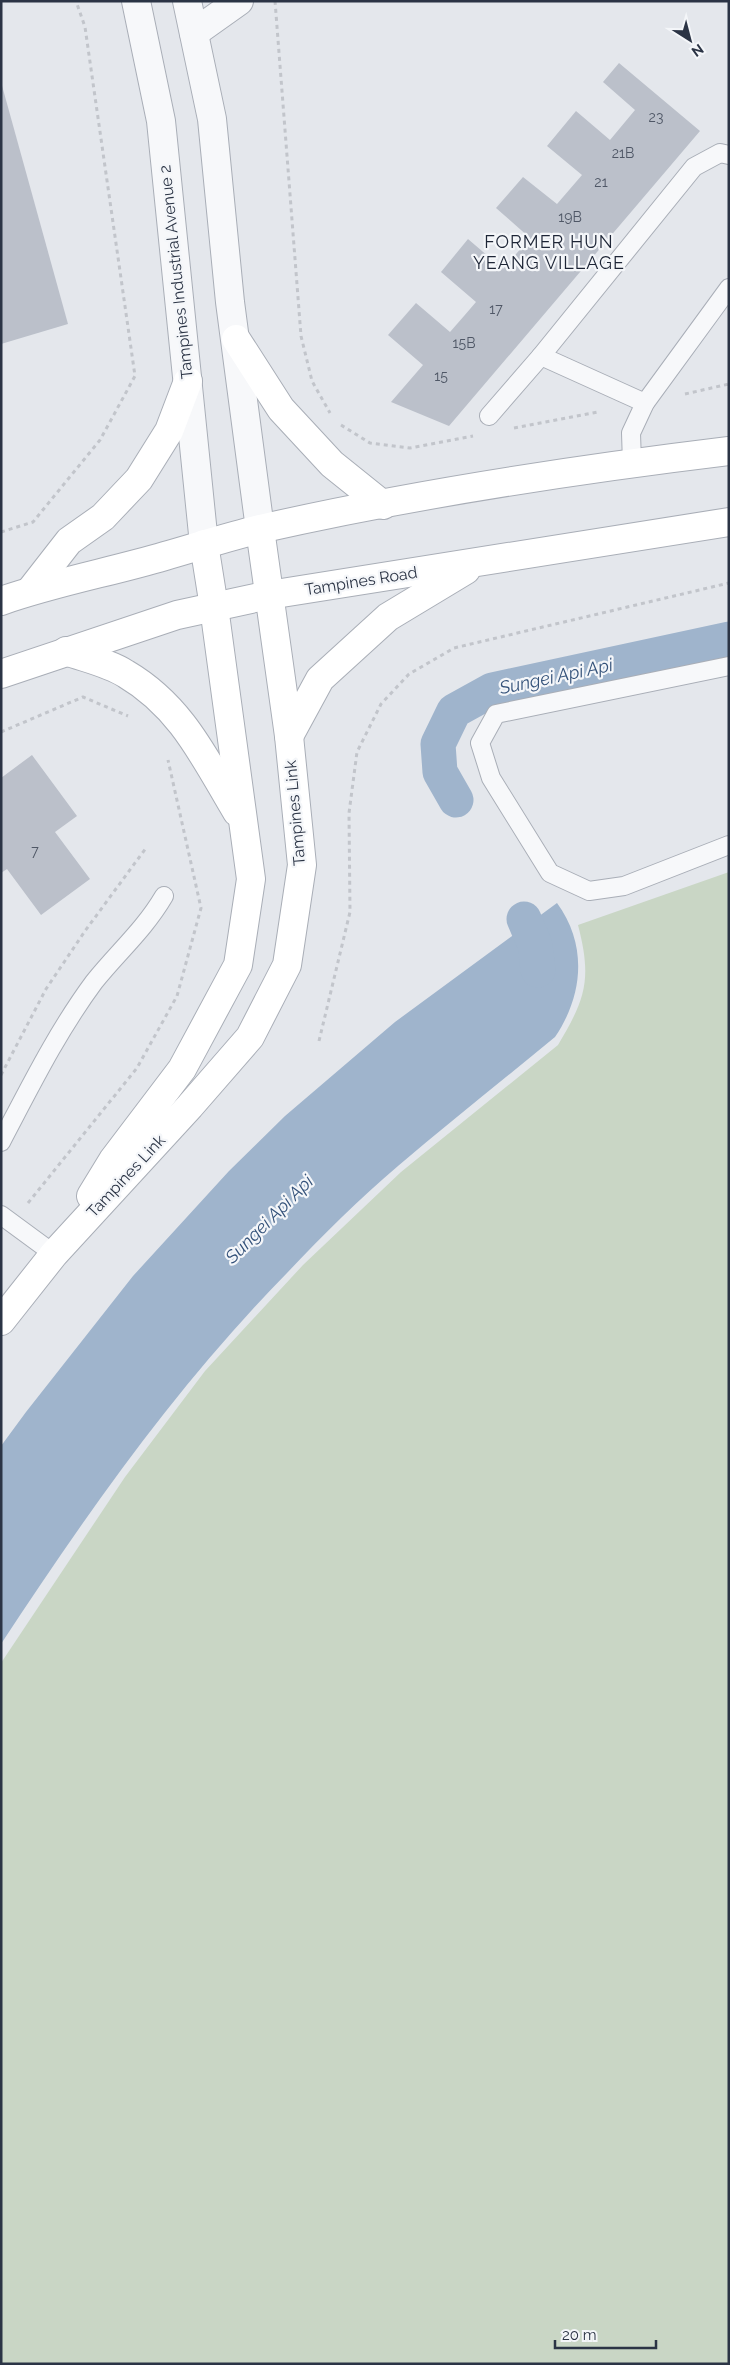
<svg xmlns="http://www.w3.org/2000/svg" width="730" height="2365" viewBox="0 0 730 2365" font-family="Raleway,sans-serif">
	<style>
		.green { fill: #c9d6c5 }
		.water { fill: #9fb4cc }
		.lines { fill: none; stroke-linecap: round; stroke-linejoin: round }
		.canal { stroke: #9fb4cc; stroke-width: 35 }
		.building { fill: #bbc0ca }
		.lane-casing { stroke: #a9aeb7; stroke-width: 20 }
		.street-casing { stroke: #a9aeb7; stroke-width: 30 }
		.secondary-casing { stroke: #a9aeb7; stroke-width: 30 }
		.path { stroke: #c2c5cb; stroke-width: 3; stroke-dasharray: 4 4; stroke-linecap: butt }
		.lane { stroke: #f7f8fa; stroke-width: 18 }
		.street { stroke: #f7f8fa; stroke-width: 28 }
		.secondary { stroke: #fff; stroke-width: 28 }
		.labels { text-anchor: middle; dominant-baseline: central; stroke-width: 4.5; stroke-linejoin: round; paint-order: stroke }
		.number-label { font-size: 14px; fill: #4f5766 }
		.street-label { font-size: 16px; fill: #2b3445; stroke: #f4f6f9 }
		.neighbourhood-label { font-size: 18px; letter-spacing: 1px; fill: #1d2536; stroke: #f4f6f9 }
		.water-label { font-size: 18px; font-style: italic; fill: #34527a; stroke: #f4f6f9 }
	</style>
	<rect width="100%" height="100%" fill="#e4e7ec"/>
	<path class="green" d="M 729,872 L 729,2364 L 1,2364 L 1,1663 L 125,1477 L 205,1371 L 303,1265 L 401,1172 L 558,1045 C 586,998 592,979 578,925 Z"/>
	<path class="water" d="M 557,903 C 588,945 583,996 555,1037 C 503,1080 450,1122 398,1166 C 359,1199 322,1236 287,1273 C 177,1385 87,1513 1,1644 L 1,1446 L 26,1412 L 133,1276 L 229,1171 L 285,1116 L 395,1022 Z"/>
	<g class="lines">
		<g class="canal">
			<polyline points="456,800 440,772 438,744 454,711 492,690 729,639"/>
			<polyline points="524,919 535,945 538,970"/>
		</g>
	</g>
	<g class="building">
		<polygon points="619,63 700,131 449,426 391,402 423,365 388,335 416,303 450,332 464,316 476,302 441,272 468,239 503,269 530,238 496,208 523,177 557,204 582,175 547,146 576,111 610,140 635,110 603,82"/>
		<polygon points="1,82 68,324 1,344"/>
		<polygon points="32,755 77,816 55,832 90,879 41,915 7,869 1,873 1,778"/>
	</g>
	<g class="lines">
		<g class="lane-casing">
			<g id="lane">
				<polyline points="645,403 541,356 694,167 720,153 729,155"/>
				<polyline points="489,416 541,356"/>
				<polyline points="632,463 631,433 645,403 729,288"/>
				<polyline points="729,666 496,714 480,743 491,778 550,873 589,891 624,886 729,845"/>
				<path d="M 1,1142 C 30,1087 57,1032 94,982 C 118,952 144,930 164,896"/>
				<polyline points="1,1215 54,1254"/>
			</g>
		</g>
		<g class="street-casing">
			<g id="street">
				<polyline points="136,1 161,121 204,544"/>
				<polyline points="187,1 212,119 230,302 260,529"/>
				<polyline points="194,33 239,1"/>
			</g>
		</g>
		<g class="secondary-casing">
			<g id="secondary">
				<polyline points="236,339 281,409 332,464 383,505"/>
				<polyline points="30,591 69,541 103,517 139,479 169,431 188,381"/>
				<path d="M 1,601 C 55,582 111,572 165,556 C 197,547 227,537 260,529 C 414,494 572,470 729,451"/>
				<path d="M 66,651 C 85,658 109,663 126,674 C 182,707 205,759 237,812"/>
				<polyline points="1,674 177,615 269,595 729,522"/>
				<polyline points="289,736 320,679 388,617 466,570"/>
				<polyline points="91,1196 113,1160 182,1069 238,965 251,879 214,607 204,544"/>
				<polyline points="1,1321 54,1254 190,1106 250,1037 287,965 302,865 289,736 260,529"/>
			</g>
		</g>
		<g class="path">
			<polyline points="275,1 301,336 312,381 330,413"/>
			<polyline points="685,394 729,384"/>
			<polyline points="341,425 370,443 410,448 473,436"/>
			<polyline points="514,428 598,412"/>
			<polyline points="1,532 33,522 100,440 135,376 85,27 76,1"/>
			<polyline points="1,732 83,697 128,716"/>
			<polyline points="319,1041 350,912 349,813 357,752 381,704 409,674 454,648 729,583"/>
			<polyline points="1,1075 46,989 85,931 146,848"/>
			<polyline points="28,1203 137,1068 177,996 201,908 168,760"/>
		</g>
		<use href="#lane" class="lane"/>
		<use href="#street" class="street"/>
		<use href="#secondary" class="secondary"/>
	</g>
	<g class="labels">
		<g class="number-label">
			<text x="656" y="117">23</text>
			<text x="623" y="153">21B</text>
			<text x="601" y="182">21</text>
			<text x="570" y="217">19B</text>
			<text x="496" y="309">17</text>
			<text x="464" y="343">15B</text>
			<text x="441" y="376">15</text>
			<text x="35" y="851">7</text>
		</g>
		<g class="street-label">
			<text transform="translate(176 272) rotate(-96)">Tampines Industrial Avenue 2</text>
			<text transform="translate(361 581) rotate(-9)">Tampines Road</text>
			<text transform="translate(295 813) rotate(-95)">Tampines Link</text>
			<text transform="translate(126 1176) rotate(-47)">Tampines Link</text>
		</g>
		<g class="neighbourhood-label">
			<text x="549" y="241">FORMER HUN<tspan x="549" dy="21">YEANG VILLAGE</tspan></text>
		</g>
		<g class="water-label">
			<text transform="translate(556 676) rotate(-12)">Sungei Api Api</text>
			<text transform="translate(269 1219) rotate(-45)">Sungei Api Api</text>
		</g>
	</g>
	<rect width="730" height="2365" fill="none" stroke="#2b3445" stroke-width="5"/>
	<g transform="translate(690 40) rotate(144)" stroke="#f4f6f9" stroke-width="4" paint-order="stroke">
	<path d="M0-4L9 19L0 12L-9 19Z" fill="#2b3445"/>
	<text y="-8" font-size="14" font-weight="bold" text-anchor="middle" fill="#2b3445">N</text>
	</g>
	<path d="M555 2340v8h101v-8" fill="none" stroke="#2b3445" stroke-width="2.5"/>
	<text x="562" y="2340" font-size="15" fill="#2b3445" stroke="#f4f6f9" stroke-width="4" paint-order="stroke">20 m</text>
</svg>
